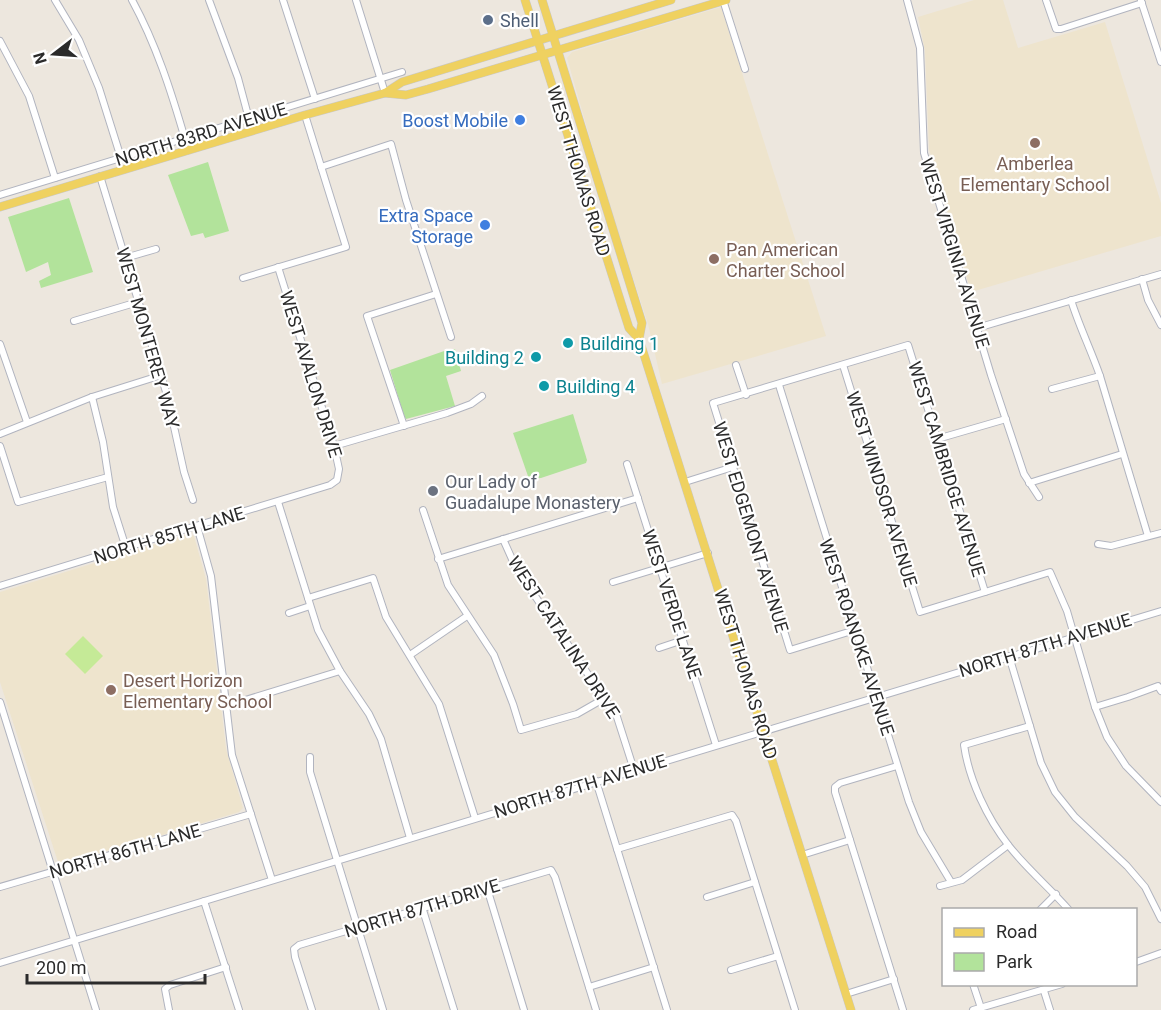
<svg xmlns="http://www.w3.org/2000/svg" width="1161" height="1010" viewBox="0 0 1161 1010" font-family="Roboto,sans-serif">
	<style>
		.education { fill: #eee4cd }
		.green { fill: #b2e39b }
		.pitch { fill: #c5ea97 }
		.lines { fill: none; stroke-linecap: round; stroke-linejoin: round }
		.minor-casing { stroke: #b1b4bf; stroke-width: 8 }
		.major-casing { stroke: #c8c8c8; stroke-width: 9 }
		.minor { stroke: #fff; stroke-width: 6 }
		.major { stroke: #efd160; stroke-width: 8 }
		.service-dot { fill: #5c6f8a; stroke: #fff; stroke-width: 2 }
		.shop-dot { fill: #3f7fe0; stroke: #fff; stroke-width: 2 }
		.education-dot { fill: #8d6e63; stroke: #fff; stroke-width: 2 }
		.culture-dot { fill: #0f9aa8; stroke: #fff; stroke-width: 2 }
		.worship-dot { fill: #6b7280; stroke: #fff; stroke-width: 2 }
		.labels { text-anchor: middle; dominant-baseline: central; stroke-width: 4.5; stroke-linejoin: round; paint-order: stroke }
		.service-label { font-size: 18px; fill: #4e5e75; stroke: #fff; text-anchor: start }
		.shop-label { font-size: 18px; fill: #366cbe; stroke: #fff; text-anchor: end }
		.street-label { font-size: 18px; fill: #2b2b2b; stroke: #fff }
		.education-label { font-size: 18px; fill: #785e54; stroke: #fff; text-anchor: start }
		.culture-label { font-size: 18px; fill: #0d838f; stroke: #fff; text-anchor: start }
		.worship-label { font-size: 18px; fill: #5b616d; stroke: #fff; text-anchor: start }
	</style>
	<rect width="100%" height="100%" fill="#ede7de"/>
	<g class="education">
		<polygon points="974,0 1003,0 1018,48 1105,22 1161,203 1161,236 971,292 929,149 925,51 918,17"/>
		<polygon points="721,7 826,336 662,384 648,324 606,194 567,58 572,52"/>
		<polygon points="189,534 194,536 206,579 226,749 243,808 239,812 129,845 64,862 58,862 0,682 0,592"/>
	</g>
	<g class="green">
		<polygon points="208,162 229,231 205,238 203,233 191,236 168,175"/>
		<polygon points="69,198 93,272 41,288 39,281 51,275 48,262 26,272 8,217"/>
		<polygon points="455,349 461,371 446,376 455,406 406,419 404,416 390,370 447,350"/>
		<polygon points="573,414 587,460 586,463 541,478 529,479 513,433"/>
	</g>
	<polygon class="pitch" points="83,636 103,656 85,674 65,654"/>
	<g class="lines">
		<g class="minor-casing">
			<g id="minor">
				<polyline points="55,0 79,40 99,88 121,158"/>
				<path d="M 132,0 C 156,44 171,91 185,139"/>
				<polyline points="209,0 238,78 249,119"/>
				<polyline points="283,0 315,99"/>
				<polyline points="356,0 385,93"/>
				<polyline points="723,0 745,69"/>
				<polyline points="907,0 920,48 924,153 991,375 1024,474 1039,497"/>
				<polyline points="1046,0 1056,29 1061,29 1142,3"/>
				<polyline points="1141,1 1161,62"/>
				<polyline points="0,41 29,96 55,178"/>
				<polyline points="321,167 391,144 406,200 451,337"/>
				<polyline points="100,176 167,395 184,472 193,500"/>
				<polyline points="0,195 402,72"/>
				<polyline points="125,258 156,249"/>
				<polyline points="243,278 346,247 305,115"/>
				<polyline points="1142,279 1148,300 1161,325"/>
				<path d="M 1071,300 C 1079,326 1091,350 1100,376 L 1148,536"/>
				<polyline points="74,321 138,302"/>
				<polyline points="977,328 1161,274"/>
				<polyline points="0,344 27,422"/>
				<polyline points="736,365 746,395"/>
				<polyline points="843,365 920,612 1050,572 1067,611 1095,707 1107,737 1126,766 1161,802"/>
				<polyline points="779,385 909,802 921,832 951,882"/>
				<polyline points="1052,389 1100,376"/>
				<polyline points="92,397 103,442 113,507 126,548"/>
				<polyline points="404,426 367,316 436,294"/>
				<polyline points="0,434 92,397 162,375"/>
				<polyline points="937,439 1006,419"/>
				<polyline points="0,446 18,502 108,477"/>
				<polyline points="334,446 447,413 471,404 482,396"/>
				<polyline points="627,464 716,745"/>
				<polyline points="685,482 733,467"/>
				<polyline points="1029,483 1122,454"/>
				<polyline points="278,502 318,630 340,671 369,714 381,739 410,838"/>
				<polyline points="423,510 448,585 494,655 513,704 521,730 577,714 605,698"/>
				<polyline points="197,526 211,576 232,755 272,880"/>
				<polyline points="503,539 516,568 617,717 634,770"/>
				<polyline points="1098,544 1111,546 1161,533"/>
				<polyline points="438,559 638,498"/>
				<polyline points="613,582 708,553"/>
				<polyline points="0,586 330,485 337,480 339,469 334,446 278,267"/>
				<polyline points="308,598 373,578 386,617 439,704 475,818"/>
				<polyline points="289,613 310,606"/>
				<polyline points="855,630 790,650 713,403 908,345 985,592"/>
				<polyline points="659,648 683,640"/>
				<polyline points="410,655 467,616"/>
				<polyline points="1009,656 1041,763 1055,792 1075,817 1127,866 1145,887 1161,919"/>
				<polyline points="0,702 96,1010"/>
				<polyline points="226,706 340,671"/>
				<polyline points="1095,707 1128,697 1158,686 1161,691"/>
				<path d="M 1030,726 L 964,745 C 969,780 987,818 1009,846 C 1027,869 1050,888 1069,910"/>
				<polyline points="310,757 310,772 383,1010"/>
				<polyline points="897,766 840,783 835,787 835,792 903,1010"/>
				<polyline points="596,781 667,1010"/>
				<polyline points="617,849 732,815 736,821 795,1010"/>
				<polyline points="802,855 850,840"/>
				<polyline points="940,886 962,880 1008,845"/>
				<polyline points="0,887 251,814"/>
				<polyline points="487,888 524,1010"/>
				<polyline points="707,897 755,882"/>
				<polyline points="204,901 239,1010"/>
				<polyline points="422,907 454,1010"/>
				<polyline points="1040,910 1056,894"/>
				<polyline points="1136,962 1161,953"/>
				<polyline points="0,963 1161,611"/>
				<polyline points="731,970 778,956"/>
				<polyline points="973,984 981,1008"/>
				<polyline points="589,987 654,967"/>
				<polyline points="1044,991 1050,1010"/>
				<polyline points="846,994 894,979"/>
				<polyline points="169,1010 165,989 170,985 226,967"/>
				<polyline points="312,1010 295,957 294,949 299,945 551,870 555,877 596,1010"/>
				<polyline points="973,1010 1062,984"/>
			</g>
		</g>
		<g class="major-casing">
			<g id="major">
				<polyline points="525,0 629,328 639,339"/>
				<polyline points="542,0 642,323 639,339 646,361 851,1010"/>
				<polyline points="385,93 406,95 428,89 726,0"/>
				<polyline points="0,207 305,115 385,93 402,82 671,0"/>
			</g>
		</g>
		<use href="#minor" class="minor"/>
		<use href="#major" class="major"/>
	</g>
	<circle class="service-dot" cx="488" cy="20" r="6"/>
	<g class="shop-dot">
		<circle cx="520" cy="120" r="6"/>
		<circle cx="485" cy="225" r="6"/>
	</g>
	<g class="education-dot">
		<circle cx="1035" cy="143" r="6"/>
		<circle cx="714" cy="259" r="6"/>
		<circle cx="111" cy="690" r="6"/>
	</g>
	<g class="culture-dot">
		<circle cx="568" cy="343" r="6"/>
		<circle cx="536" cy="357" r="6"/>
		<circle cx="544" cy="386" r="6"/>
	</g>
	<circle class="worship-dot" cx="433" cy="491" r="6"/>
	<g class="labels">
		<g class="service-label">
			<text x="500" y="20">Shell</text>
		</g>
		<g class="shop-label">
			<text x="508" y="120">Boost Mobile</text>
			<text x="473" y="215">Extra Space<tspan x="473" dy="21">Storage</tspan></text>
		</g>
		<g class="street-label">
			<text transform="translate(201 134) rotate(-17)">NORTH 83RD AVENUE</text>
			<text transform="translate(579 171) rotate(73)">WEST THOMAS ROAD</text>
			<text transform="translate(955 253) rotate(73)">WEST VIRGINIA AVENUE</text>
			<text transform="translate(148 338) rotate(74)">WEST MONTEREY WAY</text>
			<text transform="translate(311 374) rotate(73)">WEST AVALON DRIVE</text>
			<text transform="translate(947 469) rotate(73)">WEST CAMBRIDGE AVENUE</text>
			<text transform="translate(882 489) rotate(73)">WEST WINDSOR AVENUE</text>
			<text transform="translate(751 527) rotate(73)">WEST EDGEMONT AVENUE</text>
			<text transform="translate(169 535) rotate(-17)">NORTH 85TH LANE</text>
			<text transform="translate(672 604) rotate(72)">WEST VERDE LANE</text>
			<text transform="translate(564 637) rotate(57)">WEST CATALINA DRIVE</text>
			<text transform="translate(857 637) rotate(72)">WEST ROANOKE AVENUE</text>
			<text transform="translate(1045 645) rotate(-17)">NORTH 87TH AVENUE</text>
			<text transform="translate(746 674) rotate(73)">WEST THOMAS ROAD</text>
			<text transform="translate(580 786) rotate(-17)">NORTH 87TH AVENUE</text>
			<text transform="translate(125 851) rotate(-16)">NORTH 86TH LANE</text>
			<text transform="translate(422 908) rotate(-17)">NORTH 87TH DRIVE</text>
		</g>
		<g class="education-label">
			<text x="1035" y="163" text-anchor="middle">Amberlea<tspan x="1035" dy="21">Elementary School</tspan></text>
			<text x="726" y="249">Pan American<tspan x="726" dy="21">Charter School</tspan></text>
			<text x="123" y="680">Desert Horizon<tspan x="123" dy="21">Elementary School</tspan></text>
		</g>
		<g class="culture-label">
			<text x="580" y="343">Building 1</text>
			<text x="524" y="357" text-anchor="end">Building 2</text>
			<text x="556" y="386">Building 4</text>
		</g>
		<g class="worship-label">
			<text x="445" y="481">Our Lady of<tspan x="445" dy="21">Guadalupe Monastery</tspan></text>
		</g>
	</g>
	<rect x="942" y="908" width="195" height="78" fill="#ffffff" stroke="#aaaaaa" stroke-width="1.5"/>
	<rect x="954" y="928" width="30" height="9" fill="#efd160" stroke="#aaaaaa" stroke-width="1.5"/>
	<text x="996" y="938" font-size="18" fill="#2b2b2b">Road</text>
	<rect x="954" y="953" width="30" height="18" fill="#b2e39b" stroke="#aaaaaa" stroke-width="1.5"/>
	<text x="996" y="968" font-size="18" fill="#2b2b2b">Park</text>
	<g transform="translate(54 54) rotate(253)" stroke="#ffffff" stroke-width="4.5" paint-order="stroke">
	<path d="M0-4.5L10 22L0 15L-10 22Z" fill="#2b2b2b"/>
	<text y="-9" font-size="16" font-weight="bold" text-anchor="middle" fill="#2b2b2b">N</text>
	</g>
	<path d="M27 974v9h178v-9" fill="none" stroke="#2b2b2b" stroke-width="3"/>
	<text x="36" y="974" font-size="18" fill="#2b2b2b" stroke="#ffffff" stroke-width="4.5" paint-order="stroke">200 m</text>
</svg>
